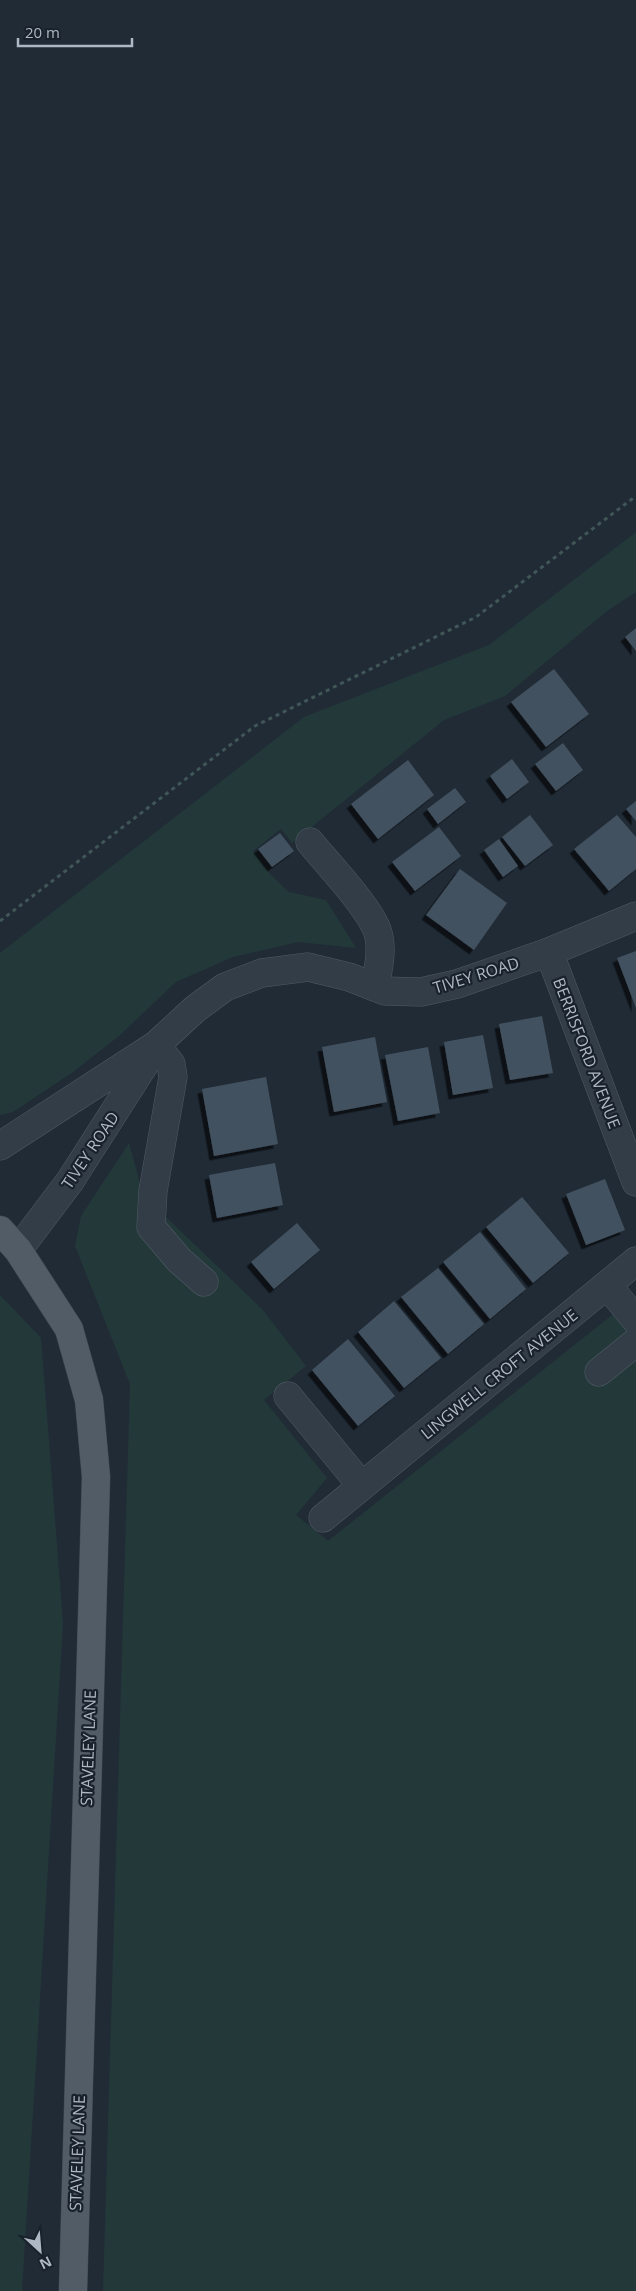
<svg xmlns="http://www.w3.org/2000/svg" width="636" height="2291" viewBox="0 0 636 2291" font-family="'Open Sans',sans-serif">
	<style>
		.green { fill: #233939 }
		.building { fill: #43515e; filter: url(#shadow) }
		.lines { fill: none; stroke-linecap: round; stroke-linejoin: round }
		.minor-casing { stroke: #515b65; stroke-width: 29 }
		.major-casing { stroke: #3d4651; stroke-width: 29 }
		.path { stroke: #415657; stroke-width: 3; stroke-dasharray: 4 4; stroke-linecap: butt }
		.minor { stroke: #333d47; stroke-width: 28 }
		.major { stroke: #515c67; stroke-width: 28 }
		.labels { text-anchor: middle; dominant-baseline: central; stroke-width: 4.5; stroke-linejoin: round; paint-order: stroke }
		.street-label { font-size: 16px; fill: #aeb8c4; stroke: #19222b }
	</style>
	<defs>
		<filter id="shadow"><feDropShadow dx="-4.5" dy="4.5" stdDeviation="0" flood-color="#0009"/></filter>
	</defs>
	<rect width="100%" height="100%" fill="#202b36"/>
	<g class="green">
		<polygon points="636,532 636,592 607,611 505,696 444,720 292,843 281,829 253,851 271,875 289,892 326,900 356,948 298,942 233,957 176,982 119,1036 73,1072 13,1112 0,1115 0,953 304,717 489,645"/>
		<polygon points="129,1143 143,1195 262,1309 306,1366 264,1400 327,1478 296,1515 328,1541 636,1296 636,2291 103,2291 130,1384 75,1246 81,1216"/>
		<polygon points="0,1295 41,1338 63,1623 22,2291 0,2291"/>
	</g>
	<g class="building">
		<polygon points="636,628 636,651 625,637"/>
		<polygon points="554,669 589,714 546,747 511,702"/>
		<polygon points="563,743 583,770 556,791 535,764"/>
		<polygon points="512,759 529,782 507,799 490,776"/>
		<polygon points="408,760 434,795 378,839 351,804"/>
		<polygon points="455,788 466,802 438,824 427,809"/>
		<polygon points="636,801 636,821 626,809"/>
		<polygon points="530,815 553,845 525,866 502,837"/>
		<polygon points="617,815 636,837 636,869 609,891 574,849"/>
		<polygon points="439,827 461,856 415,891 392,862"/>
		<polygon points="280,833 294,851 272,867 258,849"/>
		<polygon points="499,839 518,866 503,877 484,850"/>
		<polygon points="460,869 507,903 474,950 426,915"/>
		<polygon points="636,951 636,1008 617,958"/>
		<polygon points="542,1016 553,1073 510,1080 499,1024"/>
		<polygon points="483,1035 493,1088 453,1095 444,1042"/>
		<polygon points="375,1037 387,1102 334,1112 322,1047"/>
		<polygon points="428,1047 440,1113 398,1121 385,1055"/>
		<polygon points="266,1077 278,1144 214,1156 202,1089"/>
		<polygon points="275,1163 283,1205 217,1218 209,1175"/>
		<polygon points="605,1179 625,1230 586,1245 566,1194"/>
		<polygon points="522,1197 569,1253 533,1283 486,1227"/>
		<polygon points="297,1223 320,1250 274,1289 251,1262"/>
		<polygon points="480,1232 526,1289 490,1319 443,1262"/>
		<polygon points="438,1268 484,1324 448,1354 401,1297"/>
		<polygon points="394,1301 441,1358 404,1388 358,1332"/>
		<polygon points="348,1339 395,1396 358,1426 312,1370"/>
	</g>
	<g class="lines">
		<g class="minor-casing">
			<g id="minor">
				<path d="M 310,842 C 327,863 371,909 378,933 C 383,950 378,970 375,987"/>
				<polyline points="549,952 636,1182"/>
				<polyline points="156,1045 171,1064 173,1077 153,1191 151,1227 179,1260 204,1282"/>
				<polyline points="0,1146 156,1045 195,1009 225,987 262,973 308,967 349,977 385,991 421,992 457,984 549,952 636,916"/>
				<polyline points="18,1250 70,1181 153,1051"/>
				<polyline points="607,1285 636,1320"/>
				<polyline points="599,1372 636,1342"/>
				<polyline points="288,1396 362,1486"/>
				<polyline points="323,1518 636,1261"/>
			</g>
		</g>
		<g class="major-casing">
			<polyline id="major" points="0,1230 18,1250 69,1329 89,1400 96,1477 73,2291"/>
		</g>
		<polyline class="path" points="0,921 255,726 476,617 636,496"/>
		<use href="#minor" class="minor"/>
		<use href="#major" class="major"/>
	</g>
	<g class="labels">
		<g class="street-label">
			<text transform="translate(476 975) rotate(-17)">TIVEY ROAD</text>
			<text transform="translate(587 1053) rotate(69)">BERRISFORD AVENUE</text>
			<text transform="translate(90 1150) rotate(-56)">TIVEY ROAD</text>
			<text transform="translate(499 1374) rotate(-39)">LINGWELL CROFT AVENUE</text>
			<text transform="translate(88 1748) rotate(-88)">STAVELEY LANE</text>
			<text transform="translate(77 2153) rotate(-88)">STAVELEY LANE</text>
		</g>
	</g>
	<g transform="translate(40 2251) rotate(154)" stroke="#19222b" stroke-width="4" paint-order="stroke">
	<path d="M0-4L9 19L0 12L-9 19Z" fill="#aeb8c4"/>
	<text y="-8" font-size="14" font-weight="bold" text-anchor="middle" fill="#aeb8c4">N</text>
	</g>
	<path d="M18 38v8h114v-8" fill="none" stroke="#aeb8c4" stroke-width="2.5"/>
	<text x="25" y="38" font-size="15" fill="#aeb8c4" stroke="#19222b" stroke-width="4" paint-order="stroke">20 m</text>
</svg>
